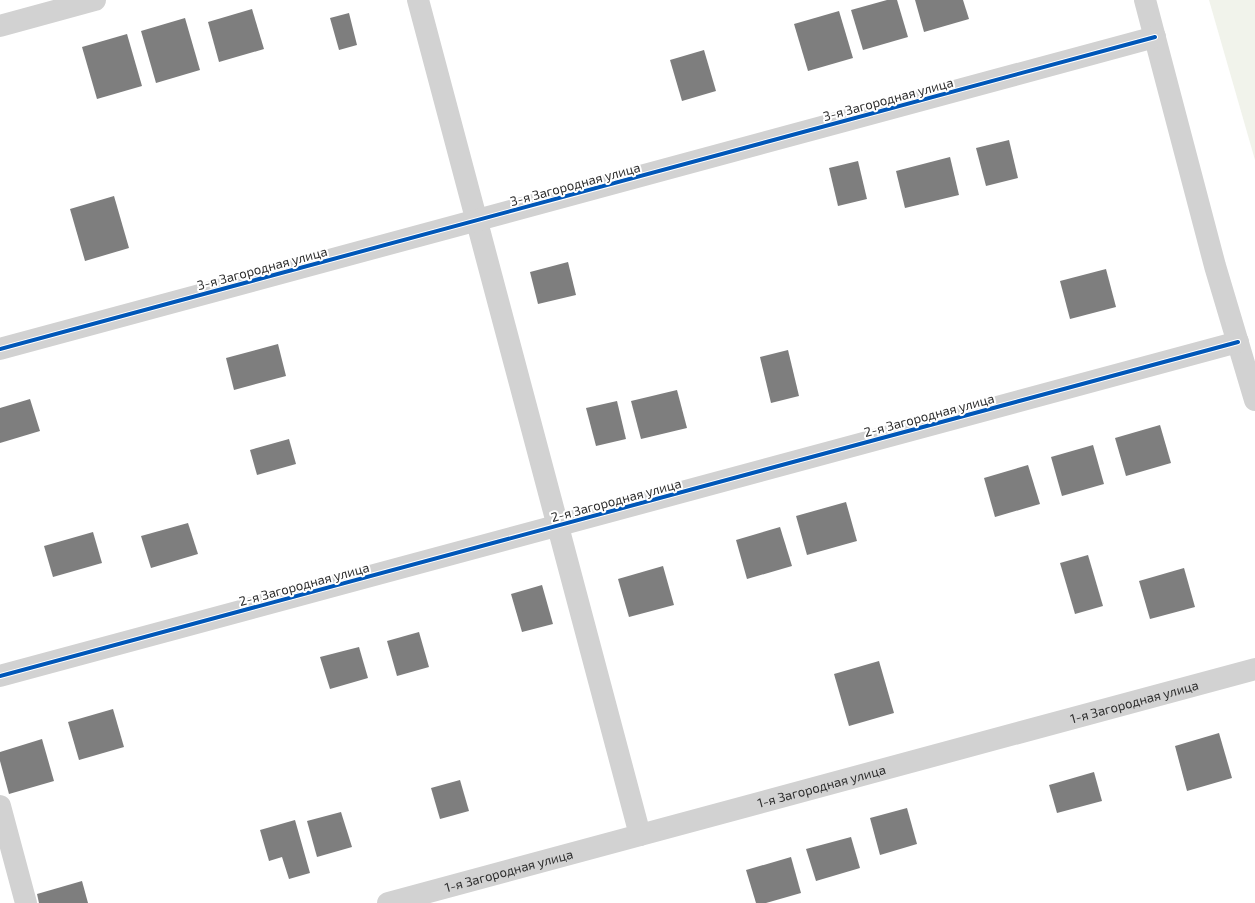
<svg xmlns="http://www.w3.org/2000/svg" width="1255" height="903" viewBox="0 0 1255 903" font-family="'Exo 2',sans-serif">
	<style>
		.green { fill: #f1f3eb }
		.building { fill: #7e7e7e }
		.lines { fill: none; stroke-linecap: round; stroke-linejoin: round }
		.minor { stroke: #d2d2d2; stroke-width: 22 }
		.cycleway-casing { stroke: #fff; stroke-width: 6 }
		.cycleway { stroke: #0057b8; stroke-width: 4 }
		.labels { text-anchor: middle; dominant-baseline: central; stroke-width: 4; stroke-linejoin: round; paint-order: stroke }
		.street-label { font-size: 13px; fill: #2d2d2d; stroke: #fff }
	</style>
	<rect width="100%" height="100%" fill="#fff"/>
	<polygon class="green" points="1209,0 1255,0 1255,160"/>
	<g class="building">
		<polygon points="887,0 897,0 908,37 863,50 851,10"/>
		<polygon points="915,0 963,0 969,19 924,32"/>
		<polygon points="252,9 264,49 219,62 208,22"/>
		<polygon points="839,11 853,58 808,71 794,24"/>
		<polygon points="349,13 357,45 339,50 330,18"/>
		<polygon points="185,18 200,70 156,83 141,31"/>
		<polygon points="127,34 142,86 97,99 82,47"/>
		<polygon points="704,50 716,91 682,101 670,60"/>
		<polygon points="1009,140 1018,178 986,186 976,148"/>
		<polygon points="950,157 959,195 905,208 896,171"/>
		<polygon points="858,161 867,199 838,206 829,168"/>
		<polygon points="114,196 129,248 85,261 70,209"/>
		<polygon points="568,262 576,295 538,304 530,272"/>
		<polygon points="1106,269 1116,307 1070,319 1060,281"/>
		<polygon points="278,344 286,376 234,390 226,358"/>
		<polygon points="788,350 799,396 771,403 760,357"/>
		<polygon points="677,390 687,428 641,439 631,401"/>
		<polygon points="30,399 40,431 0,443 0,408"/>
		<polygon points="617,401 626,439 596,446 586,408"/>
		<polygon points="1160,425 1171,463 1126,476 1115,438"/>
		<polygon points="289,439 296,464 257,475 250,450"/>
		<polygon points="1093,445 1104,484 1062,496 1051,457"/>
		<polygon points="1028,465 1040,504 995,517 984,478"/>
		<polygon points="846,502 857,541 807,555 796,516"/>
		<polygon points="188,523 198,554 151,568 141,536"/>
		<polygon points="780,527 792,566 747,579 736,540"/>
		<polygon points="93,532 102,563 53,577 44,546"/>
		<polygon points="1088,555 1103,606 1075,614 1060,563"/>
		<polygon points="663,566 674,605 629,617 618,579"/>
		<polygon points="1184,568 1195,607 1150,619 1139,581"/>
		<polygon points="542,585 553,624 522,632 511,594"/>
		<polygon points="419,632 429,667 397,676 387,641"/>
		<polygon points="359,647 368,678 330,689 320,657"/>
		<polygon points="879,661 894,713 849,726 834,674"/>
		<polygon points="113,709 124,747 79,760 68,722"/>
		<polygon points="1219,733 1232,778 1187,791 1175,746"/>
		<polygon points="42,739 54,781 9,794 0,761 0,752"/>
		<polygon points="1094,772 1102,801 1057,813 1049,785"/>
		<polygon points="460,780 469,811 440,819 431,788"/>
		<polygon points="907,808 917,844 880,855 870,818"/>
		<polygon points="341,812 352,847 317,857 307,821"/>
		<polygon points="295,820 310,873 289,879 282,857 269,861 260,830"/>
		<polygon points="851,837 860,868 816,881 806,849"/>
		<polygon points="791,857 801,893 766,903 756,903 746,870"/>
		<polygon points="82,881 88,903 39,903 37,894"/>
	</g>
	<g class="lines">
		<g class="minor">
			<polyline points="418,0 640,835"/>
			<polyline points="1145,0 1215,266 1255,400"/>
			<polyline points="0,26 95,0"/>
			<polyline points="0,349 1155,37"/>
			<polyline points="0,676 1238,342"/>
			<polyline points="0,806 26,903"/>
			<path id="s1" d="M 388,903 L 1255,669"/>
		</g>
		<g class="cycleway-casing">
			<g id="cycleway">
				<polyline points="0,349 1155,37"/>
				<polyline points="0,676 1238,342"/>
			</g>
		</g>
		<use href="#cycleway" class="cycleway"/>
	</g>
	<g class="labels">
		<g class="street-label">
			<text transform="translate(888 99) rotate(-15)">3-я Загородная улица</text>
			<text transform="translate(575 184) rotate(-15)">3-я Загородная улица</text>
			<text transform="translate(262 268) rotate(-15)">3-я Загородная улица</text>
			<text transform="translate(929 415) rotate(-15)">2-я Загородная улица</text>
			<text transform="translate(616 500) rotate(-15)">2-я Загородная улица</text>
			<text transform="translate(304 584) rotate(-15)">2-я Загородная улица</text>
			<text stroke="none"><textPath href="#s1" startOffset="773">1-я Загородная улица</textPath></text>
			<text stroke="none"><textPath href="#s1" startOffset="449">1-я Загородная улица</textPath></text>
			<text stroke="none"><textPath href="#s1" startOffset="125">1-я Загородная улица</textPath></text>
		</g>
	</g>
</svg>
